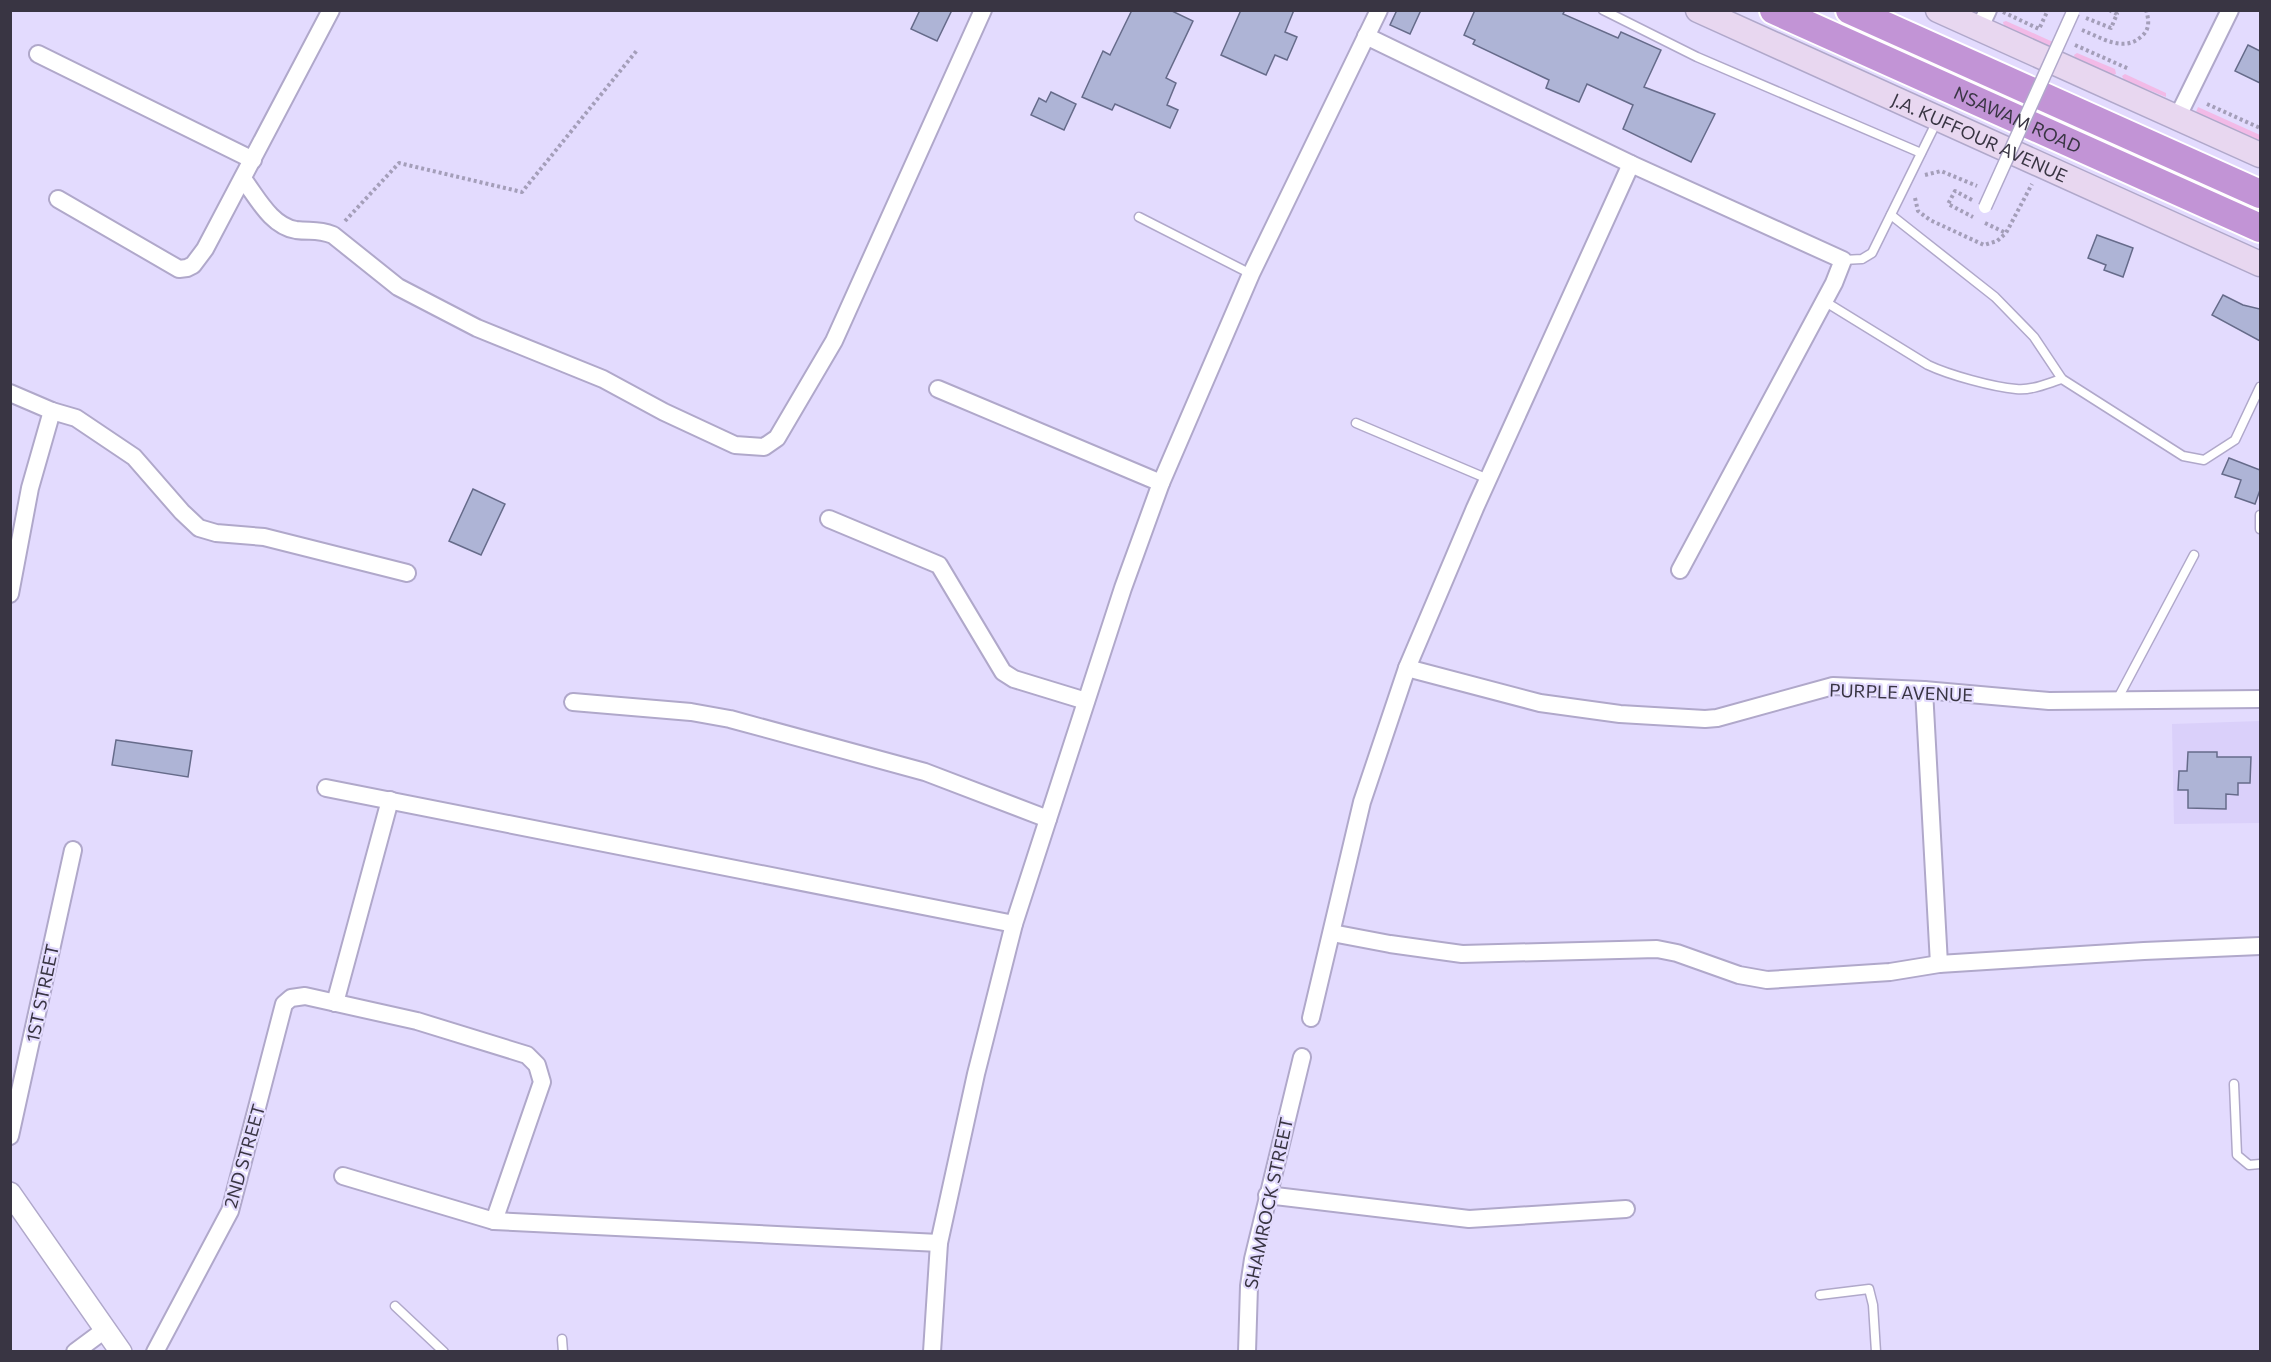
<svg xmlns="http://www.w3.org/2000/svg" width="2271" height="1362" viewBox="0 0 2271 1362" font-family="Commissioner,sans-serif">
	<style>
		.built { fill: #dad0fa }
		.green { fill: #f2bae7 }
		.building { fill: #aeb4d6; stroke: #666b8a; stroke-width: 1.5 }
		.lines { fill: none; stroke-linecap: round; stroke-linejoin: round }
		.service-casing { stroke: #b0a8ca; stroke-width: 11 }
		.minor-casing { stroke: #b0a8ca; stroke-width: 20 }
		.tertiary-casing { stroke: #b0a8ca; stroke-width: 24 }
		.secondary-casing { stroke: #b0a8ca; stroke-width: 27 }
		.trunk-casing { stroke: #fff; stroke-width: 32 }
		.path { stroke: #a49eb9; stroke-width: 4; stroke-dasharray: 3 3; stroke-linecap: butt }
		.service { stroke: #fff; stroke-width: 8 }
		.minor { stroke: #fff; stroke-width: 16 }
		.tertiary { stroke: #fff; stroke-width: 21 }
		.secondary { stroke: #e8d7f0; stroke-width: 24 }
		.trunk { stroke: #c294d6; stroke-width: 28 }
		.pedestrian-bridge-casing { stroke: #b0a8ca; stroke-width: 15; stroke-linecap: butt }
		.pedestrian-bridge { stroke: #fff; stroke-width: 12 }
		.labels { text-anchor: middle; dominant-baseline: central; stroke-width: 4.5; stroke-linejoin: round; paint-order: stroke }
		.street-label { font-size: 18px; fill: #393543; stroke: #e3dbfe }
	</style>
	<rect width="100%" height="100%" fill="#e3dbfe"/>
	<polygon class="built" points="2260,721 2260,823 2174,824 2172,724"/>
	<g class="green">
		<polygon points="2006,21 2053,42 2052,47 2004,26 2003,22"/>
		<polygon points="2077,53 2115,69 2116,74 2113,75 2075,58 2074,55"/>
		<polygon points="2125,74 2166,93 2166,97 2124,80 2122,76"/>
		<polygon points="2198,107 2260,135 2260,141 2196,112"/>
	</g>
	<g class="building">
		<polygon points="920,10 952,10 937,41 911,29"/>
		<polygon points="1132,10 1170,10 1193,21 1166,78 1176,83 1167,105 1178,110 1170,128 1115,104 1112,110 1082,97 1103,51 1110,55"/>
		<polygon points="1241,10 1294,10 1285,32 1297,37 1287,60 1275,55 1266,75 1221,55"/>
		<polygon points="1397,10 1421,10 1410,34 1390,25"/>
		<polygon points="1475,10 1565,10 1563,14 1618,38 1621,32 1661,50 1644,87 1715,114 1691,162 1623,129 1633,105 1587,84 1579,102 1546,88 1549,80 1473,44 1475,40 1464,35"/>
		<polygon points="2248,45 2260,51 2260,83 2235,71"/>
		<polygon points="1051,92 1076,104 1064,130 1031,115 1039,98 1046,102"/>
		<polygon points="2097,235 2133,248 2123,277 2104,270 2106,265 2088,258"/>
		<polygon points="2223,295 2243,305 2260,309 2260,341 2212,315"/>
		<polygon points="2229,458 2260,470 2260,490 2255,504 2235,497 2241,480 2222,474"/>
		<polygon points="473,489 505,504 481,555 449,541"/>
		<polygon points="116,740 192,751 188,777 112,765"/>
		<polygon points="2188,752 2217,752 2217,757 2251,757 2250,783 2238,783 2238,795 2226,794 2226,809 2188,808 2188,790 2178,790 2179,771 2187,771"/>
	</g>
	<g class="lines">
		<g class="service-casing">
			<g id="service">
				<polyline points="1603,10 1697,57 1921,153"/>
				<polyline points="1891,215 1995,297 2034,337 2062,379 2183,456 2204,460 2235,440 2260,387"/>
				<polyline points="1139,217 1251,274"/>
				<polyline points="1843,260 1862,259 1872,253 1938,119"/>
				<path d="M 1824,301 L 1928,365 C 1949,375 1993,387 2016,389 C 2031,391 2048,383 2062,379"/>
				<polyline points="1356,423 1488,479"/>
				<polyline points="2260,515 2260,529"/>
				<polyline points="2117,700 2194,555"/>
				<polyline points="2234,1084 2237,1155 2249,1165 2260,1164"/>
				<polyline points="1820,1295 1869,1289 1873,1305 1876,1352"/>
				<polyline points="395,1306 444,1352"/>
				<polyline points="562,1339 563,1352"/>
			</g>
		</g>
		<g class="minor-casing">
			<g id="minor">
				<polyline points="1979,29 1988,10"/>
				<polyline points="1366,36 1631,164 1843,260 1834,283 1680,570"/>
				<polyline points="38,54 253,160"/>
				<polyline points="2177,118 2230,10"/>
				<path d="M 243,179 C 257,197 271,226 296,230 C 311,232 317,229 333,235 L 398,287 L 477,328 L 603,379 L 664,412 L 735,445 L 764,447 L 777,438 L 834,341 L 983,10"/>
				<polyline points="58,199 179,269 187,268 193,265 205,249 331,10"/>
				<polyline points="938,389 1161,483"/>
				<polyline points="10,393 52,411 76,418 134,457 182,512 199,528 216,533 264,537 407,573"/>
				<polyline points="829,519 939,565 1003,672 1014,679 1086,701"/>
				<polyline points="10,594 30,488 52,411"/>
				<polyline points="1407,668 1540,703 1620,714 1705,719 1717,718 1833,686 1924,690 2049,701 2260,699"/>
				<polyline points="1924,690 1939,964"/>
				<polyline points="573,702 691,712 730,719 925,772 1048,819"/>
				<polyline points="326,788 1014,924"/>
				<polyline points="1332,933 1390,944 1462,954 1657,949 1677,953 1739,975 1767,980 1890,972 1939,964 2144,951 2260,946"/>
				<polyline points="335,1003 390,800"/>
				<polyline points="1311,1018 1362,802 1407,668 1475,508 1631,164"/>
				<polyline points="10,1136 73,850"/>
				<polyline points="343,1176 494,1221 939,1243"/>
				<polyline points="1267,1195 1469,1219 1626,1209"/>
				<polyline points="75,1352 106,1329"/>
				<polyline points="155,1352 230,1211 284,1004 291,998 305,996 417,1021 527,1055 537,1065 542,1082 494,1221"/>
				<polyline points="932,1352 939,1243 976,1074 1014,924 1123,588 1161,483 1251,274 1379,10"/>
				<polyline points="1247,1352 1249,1286 1253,1259 1302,1057"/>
			</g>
		</g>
		<g class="tertiary-casing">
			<polyline id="tertiary" points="10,1193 121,1352"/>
		</g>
		<g class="secondary-casing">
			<g id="secondary">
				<path id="s1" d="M 1698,10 L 2260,264"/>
				<polyline points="1938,10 2260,155"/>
			</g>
		</g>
		<g class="trunk-casing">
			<g id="trunk">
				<path id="s2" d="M 1774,10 L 2260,228"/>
				<polyline points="1850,10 2260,194"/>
			</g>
		</g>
		<g class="path">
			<polyline points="2003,12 2039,29 2048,10"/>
			<polyline points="2086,18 2111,28 2117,14 2109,10"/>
			<path d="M 2082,30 C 2102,38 2124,53 2142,36 C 2150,29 2149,20 2146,10"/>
			<polyline points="2075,45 2129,69"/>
			<polyline points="2207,104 2260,128"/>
			<polyline points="1925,175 1941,171 1977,186"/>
			<polyline points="1915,198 1918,211 1930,220 1984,245 1997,241 2006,233 2032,184"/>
			<polyline points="1972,200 1955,191 1948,204 1973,217"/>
			<polyline points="345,221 399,163 522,192 638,49"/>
			<polyline points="1985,223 2006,233"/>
		</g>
		<use href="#service" class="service"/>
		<use href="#minor" class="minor"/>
		<use href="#tertiary" class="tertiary"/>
		<use href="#secondary" class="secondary"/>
		<use href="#trunk" class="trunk"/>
		<g class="pedestrian-bridge-casing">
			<polyline id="pedestrian-bridge" points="1985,207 2073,12"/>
		</g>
		<use href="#pedestrian-bridge" class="pedestrian-bridge"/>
	</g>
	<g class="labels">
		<g class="street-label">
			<text stroke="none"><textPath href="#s2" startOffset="267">NSAWAM ROAD</textPath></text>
			<text stroke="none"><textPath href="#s1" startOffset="309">J.A. KUFFOUR AVENUE</textPath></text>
			<text transform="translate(1901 692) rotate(2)">PURPLE AVENUE</text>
			<text transform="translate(42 993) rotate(-78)">1ST STREET</text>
			<text transform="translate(244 1156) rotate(-74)">2ND STREET</text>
			<text transform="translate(1268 1203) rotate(-78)">SHAMROCK STREET</text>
		</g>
	</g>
	<rect width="2271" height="1362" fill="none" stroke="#393543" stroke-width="24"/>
</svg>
